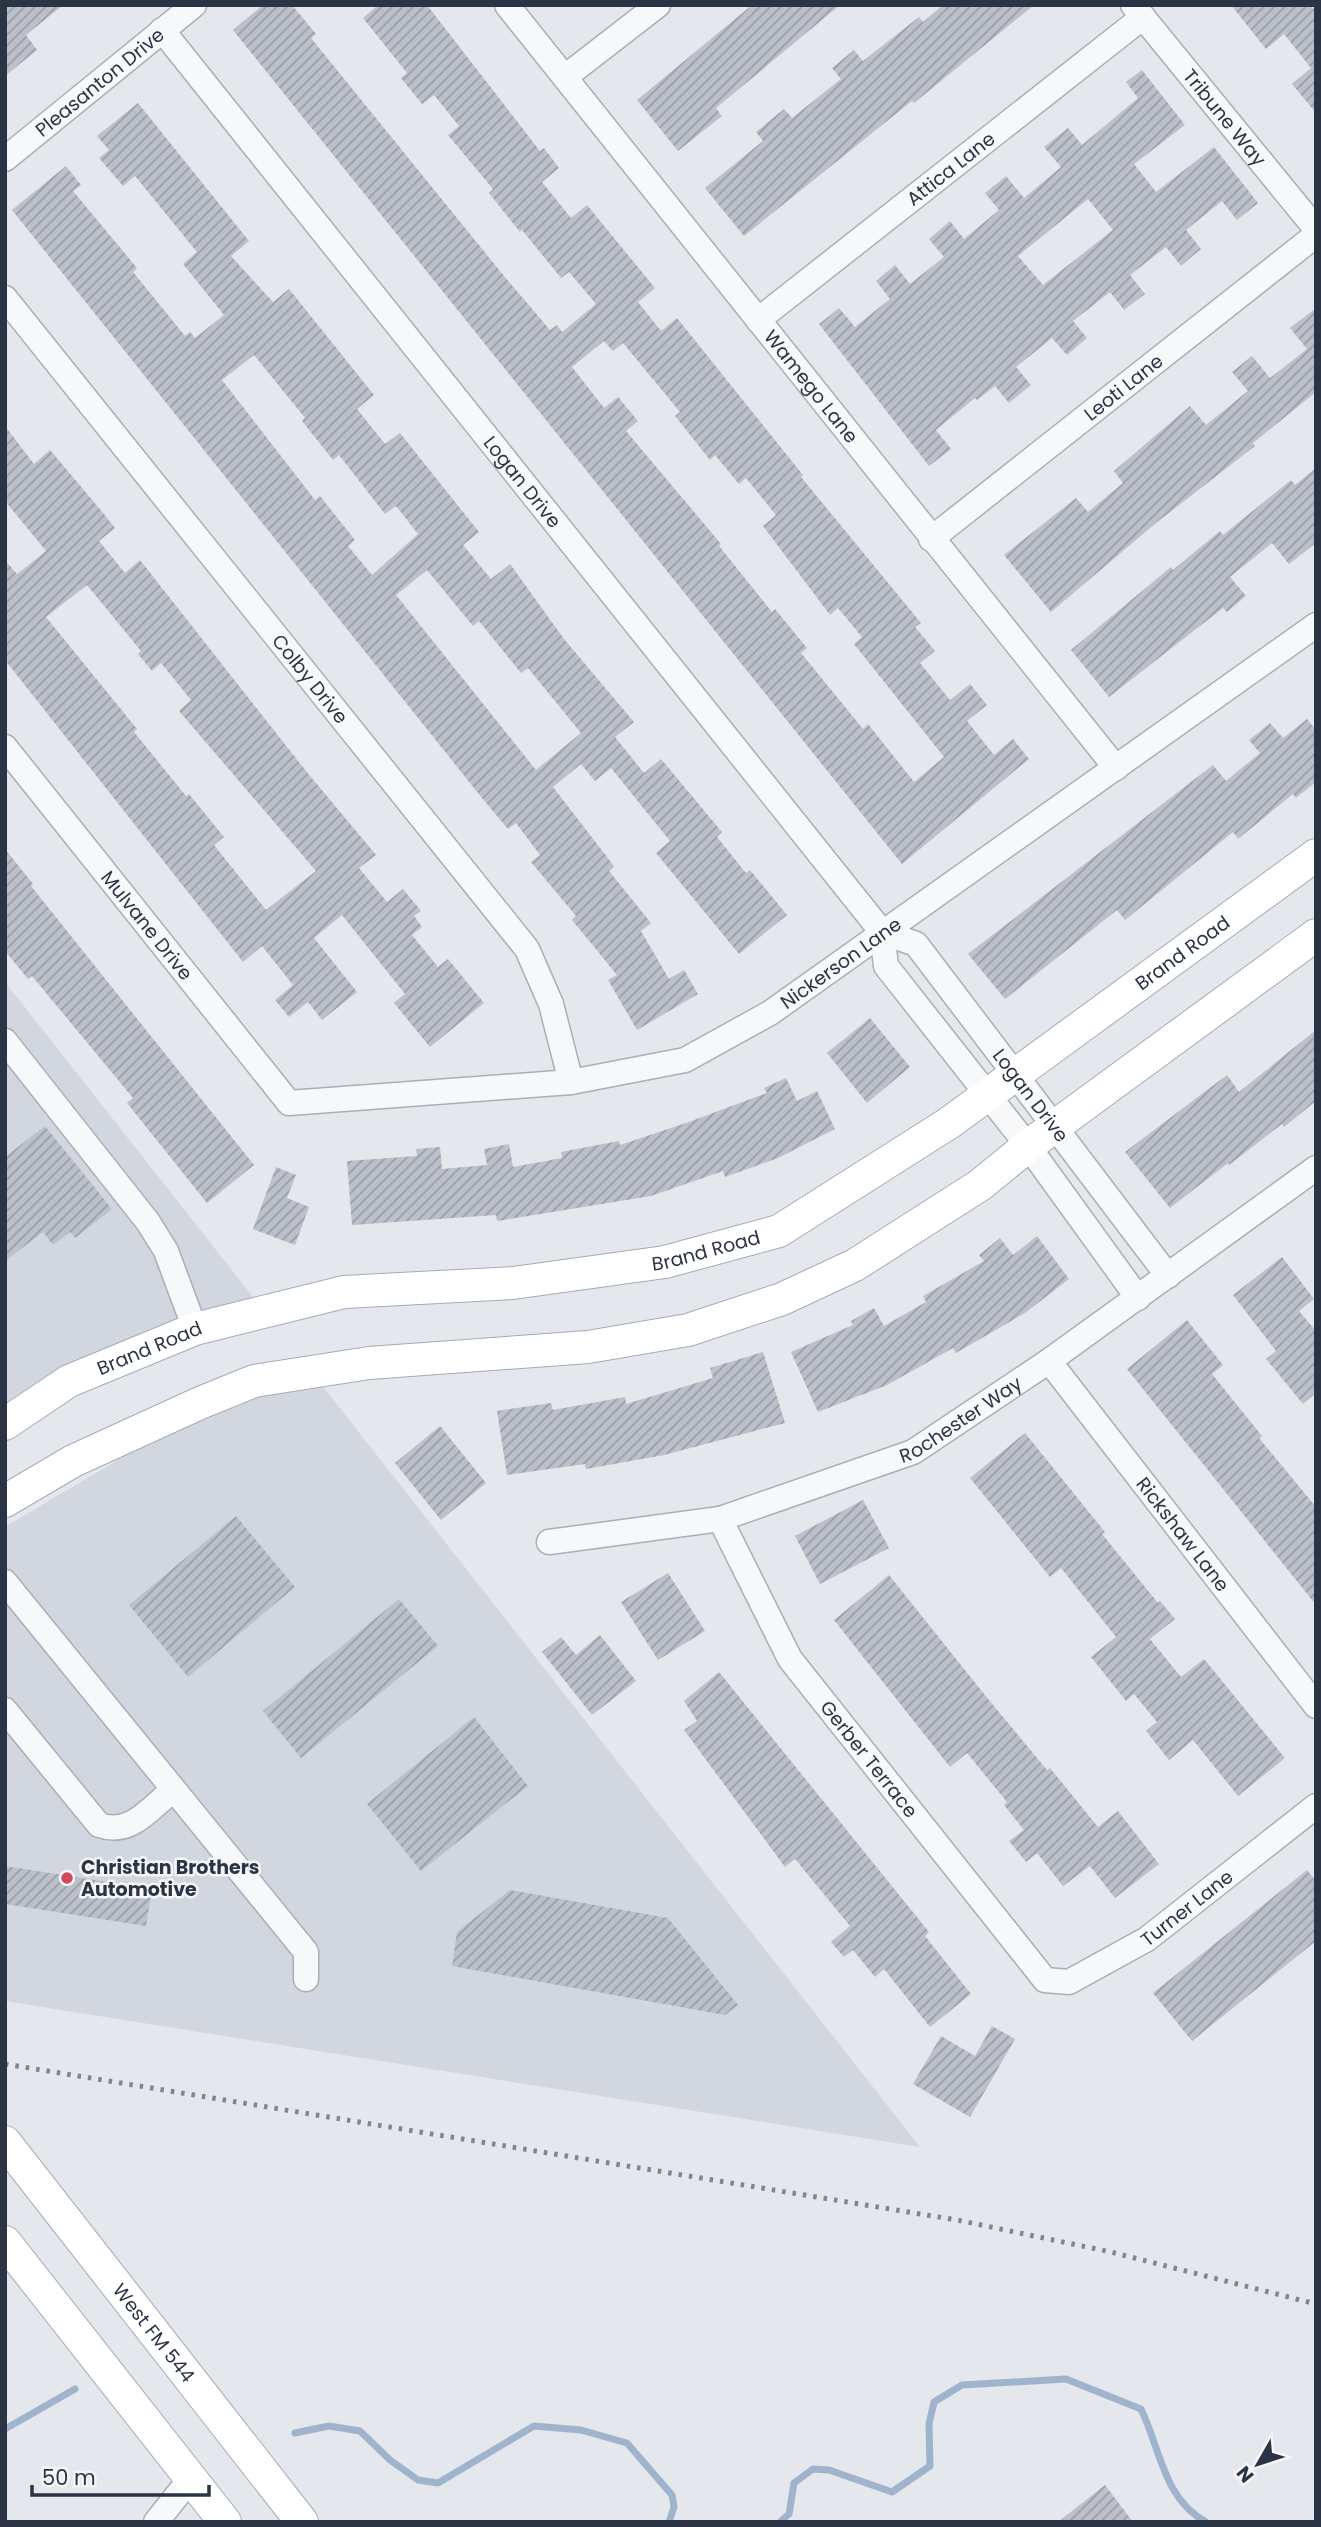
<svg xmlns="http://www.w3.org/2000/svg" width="1321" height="2527" viewBox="0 0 1321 2527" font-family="Poppins,sans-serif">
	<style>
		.built { fill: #d2d6de }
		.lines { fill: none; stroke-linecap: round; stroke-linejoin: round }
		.stream { stroke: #9fb4cc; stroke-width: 7 }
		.building { fill: url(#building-hatch); fill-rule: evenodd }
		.minor-casing { stroke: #a9aeb7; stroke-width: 27 }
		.major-casing { stroke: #a3abb8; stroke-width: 34 }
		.minor { stroke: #f7f8fa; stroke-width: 24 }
		.major { stroke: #fff; stroke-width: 32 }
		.rail { stroke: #7d8696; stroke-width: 5; stroke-dasharray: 3.5 7; stroke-linecap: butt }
		.poi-dot { fill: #d1495b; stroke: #f4f6f9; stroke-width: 2.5 }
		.labels { text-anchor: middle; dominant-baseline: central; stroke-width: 5; stroke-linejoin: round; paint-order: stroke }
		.street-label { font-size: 19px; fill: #2b3445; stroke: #f4f6f9 }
		.poi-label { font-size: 19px; font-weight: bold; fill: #2b3445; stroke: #f4f6f9; text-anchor: start }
	</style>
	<defs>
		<pattern id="building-hatch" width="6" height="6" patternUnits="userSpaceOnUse" patternTransform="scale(1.75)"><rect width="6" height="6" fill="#bbc0ca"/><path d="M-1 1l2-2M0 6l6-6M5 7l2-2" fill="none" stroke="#989da6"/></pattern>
	</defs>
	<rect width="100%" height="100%" fill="#e4e7ec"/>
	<g class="built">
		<polygon points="5,982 253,1297 89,1355 5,1405"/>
		<polygon points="317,1379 920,2147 5,2001 5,1527 182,1422"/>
	</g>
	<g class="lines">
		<g class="stream">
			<polyline points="5,2429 75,2389"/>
			<polyline points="295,2433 329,2426 360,2431 390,2460 418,2480 438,2483 534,2426 581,2430 627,2443 672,2495 674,2507 669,2522"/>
			<path d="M 780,2522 L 789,2514 L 794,2483 L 813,2469 L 829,2470 L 892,2492 L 930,2466 L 929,2424 L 934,2402 L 962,2385 L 1066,2379 L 1141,2409 C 1161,2450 1163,2498 1206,2522"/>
		</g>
	</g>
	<g class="building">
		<polygon points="5,5 63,5 26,35 37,50 5,76"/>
		<path d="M 263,5 L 292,5 L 316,34 L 311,38 L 504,276 L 550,330 L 557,325 L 562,332 L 596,304 L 569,272 L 561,278 L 522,230 L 520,232 L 489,193 L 493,189 L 448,135 L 459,126 L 434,95 L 422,104 L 401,78 L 407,73 L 363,18 L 378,5 L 427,5 L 540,151 L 544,148 L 559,168 L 542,182 L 571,218 L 587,205 L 655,288 L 638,302 L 661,331 L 677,318 L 803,475 L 801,477 L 921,623 L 915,627 L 935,651 L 920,663 L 950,700 L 970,684 L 987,705 L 967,721 L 994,755 L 1013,739 L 1029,759 L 902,864 L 233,30 ZM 604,341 L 613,351 L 623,343 L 680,412 L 675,416 L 710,460 L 715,455 L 739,484 L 746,478 L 776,515 L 763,526 L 830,615 L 838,608 L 862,637 L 854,644 L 944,757 L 914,782 L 868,724 L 863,729 L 801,653 L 807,648 L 775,609 L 772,612 L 719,546 L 721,544 L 626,431 L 638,421 L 618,397 L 604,408 L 572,367 Z"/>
		<polygon points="752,5 840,5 716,108 722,116 678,151 637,100"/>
		<polygon points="943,5 1034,5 914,103 912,101 744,236 705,188 763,141 756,132 784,109 792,118 841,79 832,68 854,50 863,61 919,17 923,22"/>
		<polygon points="1231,5 1310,5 1316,12 1316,113 1292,84 1311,68 1284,34 1266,49"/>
		<path d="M 1142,70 L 1185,125 L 1134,164 L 1156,192 L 1214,147 L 1258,203 L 1237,220 L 1222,201 L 1186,230 L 1201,249 L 1181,266 L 1166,247 L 1130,275 L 1145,294 L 1124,310 L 1110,292 L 1073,321 L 1087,338 L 1067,355 L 1052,338 L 1016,367 L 1031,385 L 1009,403 L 995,386 L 977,400 L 975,398 L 936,430 L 951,449 L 929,466 L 819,324 L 839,308 L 855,327 L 890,299 L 876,281 L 895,265 L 910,284 L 944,257 L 929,239 L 950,221 L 964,239 L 999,210 L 985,193 L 1006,176 L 1024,198 L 1061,167 L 1044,147 L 1068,128 L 1082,145 L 1138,98 L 1126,82 ZM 1088,199 L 1113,230 L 1043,285 L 1018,256 Z"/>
		<path d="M 138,103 L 249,241 L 231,256 L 273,302 L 289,289 L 374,395 L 357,409 L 385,444 L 400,433 L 479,532 L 463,545 L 491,579 L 510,564 L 564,639 L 634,722 L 615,737 L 644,773 L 661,759 L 722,832 L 717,837 L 746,873 L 750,870 L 787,915 L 739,954 L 656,853 L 670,841 L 611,768 L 595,781 L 581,764 L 553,787 L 614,866 L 609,871 L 651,923 L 641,931 L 669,979 L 684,970 L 698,994 L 637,1030 L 608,980 L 617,975 L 572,920 L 576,916 L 531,862 L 540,855 L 516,823 L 508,829 L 482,798 L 12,210 L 66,166 L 81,185 L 73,191 L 137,268 L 133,272 L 185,336 L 190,332 L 195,338 L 224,315 L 183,264 L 197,252 L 135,176 L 123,186 L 99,158 L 109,150 L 97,136 ZM 254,355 L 305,418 L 302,421 L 333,460 L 339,455 L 385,514 L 396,506 L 418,534 L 372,575 L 348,546 L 355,540 L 320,496 L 315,500 L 222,380 ZM 427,570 L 473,626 L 479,621 L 521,673 L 528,668 L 581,733 L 536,770 L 396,595 Z"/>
		<polygon points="1316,308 1316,392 1253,443 1255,446 1156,523 1051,612 1004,555 1076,498 1088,512 1123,483 1114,471 1190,406 1206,425 1248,391 1232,372 1252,356 1270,378 1307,349 1290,328"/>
		<path d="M 5,426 L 34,464 L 50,450 L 99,508 L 115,528 L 99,541 L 125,573 L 140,560 L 306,771 L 376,855 L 359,868 L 387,902 L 403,889 L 421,911 L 414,916 L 422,927 L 412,935 L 438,967 L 448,959 L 484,1003 L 430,1047 L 394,1003 L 405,994 L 342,915 L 314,938 L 357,992 L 322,1020 L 308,1002 L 289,1017 L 275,1000 L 293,985 L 262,946 L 243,962 L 5,660 L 5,560 L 17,574 L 46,551 L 5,501 ZM 87,585 L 141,651 L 138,654 L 152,671 L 161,663 L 191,700 L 179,711 L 316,871 L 266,910 L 214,845 L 224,837 L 189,794 L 186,796 L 134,732 L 137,729 L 46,617 Z"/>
		<polygon points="1316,468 1316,543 1289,564 1272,543 1230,577 1246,596 1227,612 1223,608 1109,697 1071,650 1171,567 1173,570 1220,531 1223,535 1291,480 1295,485"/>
		<polygon points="1307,719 1316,730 1316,782 1296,798 1293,794 1238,839 1233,832 1125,920 1117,910 1005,999 968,954 1213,765 1226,781 1260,753 1249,740 1270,723 1283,738"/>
		<polygon points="5,849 33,884 31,886 254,1165 207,1203 127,1103 133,1098 32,976 28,979 5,951"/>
		<polygon points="870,1018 910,1067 867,1103 827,1053"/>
		<polygon points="1316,1030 1316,1101 1284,1127 1282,1124 1229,1165 1228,1163 1170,1208 1125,1152 1227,1075 1239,1092"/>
		<polygon points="786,1078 797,1101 817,1091 835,1129 778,1158 725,1177 723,1171 651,1196 497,1221 496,1215 352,1225 347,1161 417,1156 416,1149 440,1147 442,1169 487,1165 484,1149 509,1144 513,1167 562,1158 561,1152 619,1141 620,1145 686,1123 767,1093 764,1088"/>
		<polygon points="45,1126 112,1209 75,1238 70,1232 53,1245 43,1232 5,1261 5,1157"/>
		<polygon points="276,1167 296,1175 287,1198 309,1207 295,1245 253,1229"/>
		<polygon points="1037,1236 1069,1279 1025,1313 956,1353 953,1348 887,1385 818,1412 791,1352 853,1325 851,1321 874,1308 884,1326 926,1302 923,1296 984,1261 979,1255 1000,1238 1013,1255"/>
		<polygon points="1282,1257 1314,1299 1299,1311 1316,1331 1316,1393 1303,1404 1266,1359 1276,1351 1233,1295"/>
		<polygon points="1187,1320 1223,1365 1212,1374 1262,1436 1259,1438 1316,1507 1316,1605 1127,1369"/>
		<polygon points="763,1352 785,1423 664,1455 586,1469 585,1464 507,1475 497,1411 551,1403 553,1410 625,1397 626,1404 713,1378 710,1368"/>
		<polygon points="440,1426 486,1483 441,1520 395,1463"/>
		<polygon points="1025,1433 1105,1532 1102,1534 1158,1603 1160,1601 1175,1619 1150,1639 1181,1677 1204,1659 1285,1758 1238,1796 1193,1740 1169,1760 1146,1731 1157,1722 1134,1694 1126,1701 1091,1657 1116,1637 1061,1568 1050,1577 970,1478"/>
		<polygon points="863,1500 889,1548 820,1584 795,1536"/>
		<polygon points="236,1516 295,1587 188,1677 129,1605"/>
		<polygon points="668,1573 705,1631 658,1660 621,1602"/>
		<polygon points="889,1575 988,1699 1047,1770 1050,1768 1098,1827 1118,1811 1159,1864 1115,1898 1090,1866 1063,1886 1037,1853 1026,1862 1009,1841 1024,1830 1004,1805 1007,1802 967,1753 950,1767 834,1620"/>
		<polygon points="399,1599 438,1646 301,1758 263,1711"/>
		<polygon points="600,1635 636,1681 592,1715 542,1652 561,1637 576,1655"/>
		<polygon points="719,1672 929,1932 925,1936 971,1994 930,2027 884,1969 875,1977 853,1950 844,1957 831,1942 850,1926 795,1859 785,1867 684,1730 697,1721 684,1701"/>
		<polygon points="474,1717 528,1786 421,1871 367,1804"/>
		<polygon points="5,1866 152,1889 146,1926 5,1904"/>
		<polygon points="1307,1870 1316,1881 1316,1941 1192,2041 1153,1993"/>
		<polygon points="510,1890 668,1918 738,2005 725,2015 452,1966 457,1932"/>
		<polygon points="992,2026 1015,2039 970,2117 913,2084 941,2036 975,2056"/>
		<polygon points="1105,2485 1133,2522 1058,2522"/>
	</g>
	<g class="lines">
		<g class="minor-casing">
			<g id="minor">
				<path id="s1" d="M 507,5 L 1116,768"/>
				<path id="s2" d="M 1133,5 L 1316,229"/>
				<path id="s3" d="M 162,30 L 882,932 L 886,966 L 1028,1146 L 1138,1298"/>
				<polyline points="565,77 658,5"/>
				<path id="s4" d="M 5,159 L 194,5"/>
				<path id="s5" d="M 5,298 L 527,949 L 551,1004 L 571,1082"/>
				<path id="s6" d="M 758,320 L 1143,17"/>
				<path id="s7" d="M 931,539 L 1316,235"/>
				<path id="s8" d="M 5,747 L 289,1103 L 571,1082 L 685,1060 L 770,1013 L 1316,625"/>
				<path id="s9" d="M 882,932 L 916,944 L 1168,1276"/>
				<polyline points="5,1041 148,1222 166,1251 195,1329"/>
				<path id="s10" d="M 1049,1361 L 1316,1706"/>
				<path id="s11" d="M 720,1519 L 790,1659 L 1045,1980 L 1069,1982 L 1147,1939 L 1316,1806"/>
				<path id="s12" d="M 549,1542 L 720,1519 L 913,1452 L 1049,1361 L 1316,1168"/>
				<polyline points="5,1582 306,1952 306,1979"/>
				<path d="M 5,1710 L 99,1825 C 131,1836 149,1809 173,1790"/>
				<polyline points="156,2522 191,2478"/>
			</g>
		</g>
		<g class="major-casing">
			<g id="major">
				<path id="s13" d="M 5,1424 L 69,1381 L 195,1329 L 344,1292 L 513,1283 L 665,1262 L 779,1231 L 949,1123 L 1316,855"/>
				<polyline points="5,1501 73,1461 200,1403 254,1381 369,1363 588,1347 688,1330 782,1299 855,1265 980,1185 1028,1146 1316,935"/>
				<path id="s14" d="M 5,2142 L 302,2522"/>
				<polyline points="5,2242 225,2522"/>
			</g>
		</g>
		<use href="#minor" class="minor"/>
		<use href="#major" class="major"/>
		<polyline class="rail" points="5,2064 957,2220 1111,2252 1316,2304"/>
	</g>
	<circle class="poi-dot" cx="67" cy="1878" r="7"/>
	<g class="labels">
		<g class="street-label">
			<text stroke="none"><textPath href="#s4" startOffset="122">Pleasanton Drive</textPath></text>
			<text stroke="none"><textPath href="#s2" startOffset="145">Tribune Way</textPath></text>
			<text stroke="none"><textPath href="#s6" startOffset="245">Attica Lane</textPath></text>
			<text stroke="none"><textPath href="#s1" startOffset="488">Wamego Lane</textPath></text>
			<text stroke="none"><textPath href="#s7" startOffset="245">Leoti Lane</textPath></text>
			<text stroke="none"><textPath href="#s3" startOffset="578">Logan Drive</textPath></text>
			<text stroke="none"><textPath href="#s5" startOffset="488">Colby Drive</textPath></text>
			<text stroke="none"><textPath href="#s8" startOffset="228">Mulvane Drive</textPath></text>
			<text stroke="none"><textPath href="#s13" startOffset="1298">Brand Road</textPath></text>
			<text stroke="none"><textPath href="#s8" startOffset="1038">Nickerson Lane</textPath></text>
			<text stroke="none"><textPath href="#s9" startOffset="226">Logan Drive</textPath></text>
			<text stroke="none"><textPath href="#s13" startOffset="732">Brand Road</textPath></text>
			<text stroke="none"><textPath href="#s13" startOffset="164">Brand Road</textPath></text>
			<text stroke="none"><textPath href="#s12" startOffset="434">Rochester Way</textPath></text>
			<text stroke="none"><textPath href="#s10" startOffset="219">Rickshaw Lane</textPath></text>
			<text stroke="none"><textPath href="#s11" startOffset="284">Gerber Terrace</textPath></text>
			<text stroke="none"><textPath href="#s11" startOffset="730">Turner Lane</textPath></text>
			<text stroke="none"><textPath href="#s14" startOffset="242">West FM 544</textPath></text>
		</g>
		<g class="poi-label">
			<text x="81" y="1867">Christian Brothers<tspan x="81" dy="22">Automotive</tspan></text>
		</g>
	</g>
	<rect width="1321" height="2527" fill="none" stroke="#2b3445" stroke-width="14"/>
	<g transform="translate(1258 2464) rotate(231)" stroke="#f4f6f9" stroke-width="5" paint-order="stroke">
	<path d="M0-5L12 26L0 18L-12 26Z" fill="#2b3445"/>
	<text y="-10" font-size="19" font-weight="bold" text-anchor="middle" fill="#2b3445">N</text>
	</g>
	<path d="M32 2485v10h177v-10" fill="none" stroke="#2b3445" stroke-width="3.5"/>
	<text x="42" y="2485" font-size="21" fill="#2b3445" stroke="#f4f6f9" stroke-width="5" paint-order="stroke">50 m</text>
</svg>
